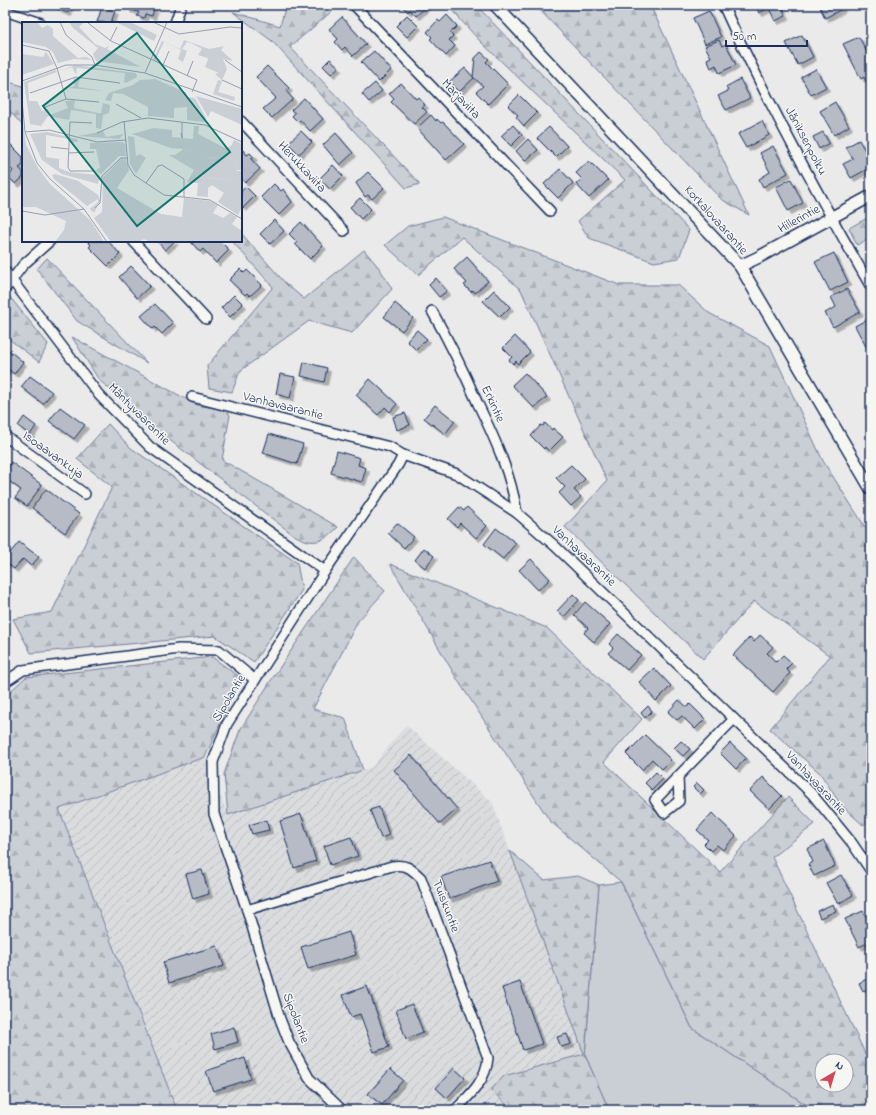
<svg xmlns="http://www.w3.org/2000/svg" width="876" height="1115" viewBox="0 0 876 1115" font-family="'Indie Flower',sans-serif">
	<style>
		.industrial { fill: url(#industrial-furrows) }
		.green { fill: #caced5; stroke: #727e9a }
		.forest { fill: url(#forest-firs); stroke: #727e9a; fill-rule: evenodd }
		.building { fill: #b6bbc6; stroke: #1b2f5e; filter: url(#shadow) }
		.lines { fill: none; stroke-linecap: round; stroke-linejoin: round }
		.minor-casing { stroke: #1b2f5e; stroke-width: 12 }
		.tertiary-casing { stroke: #1b2f5e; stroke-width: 14 }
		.minor { stroke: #f6f6f2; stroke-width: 9 }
		.tertiary { stroke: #f6f6f2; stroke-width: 11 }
		.labels { text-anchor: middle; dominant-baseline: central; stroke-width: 3; stroke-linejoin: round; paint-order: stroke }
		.street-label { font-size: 13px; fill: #1b2f5e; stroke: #f6f6f2 }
		.inset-road { fill: none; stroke: #979fb1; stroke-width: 1 }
		.view { fill: #0f766e; fill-opacity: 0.15; stroke: #0f766e; stroke-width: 2 }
		.inset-edge { fill: none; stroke: #1b2f5e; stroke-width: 2 }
	</style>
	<defs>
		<pattern id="industrial-furrows" width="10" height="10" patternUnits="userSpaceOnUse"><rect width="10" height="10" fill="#dadcde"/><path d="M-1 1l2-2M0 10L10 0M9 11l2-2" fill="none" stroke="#babdc1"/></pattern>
		<pattern id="forest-firs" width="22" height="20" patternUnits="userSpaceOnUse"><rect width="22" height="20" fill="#caced5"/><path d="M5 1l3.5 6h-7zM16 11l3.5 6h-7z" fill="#adb1b9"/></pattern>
		<filter id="shadow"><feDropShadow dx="3.5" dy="3.5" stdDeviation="0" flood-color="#0004"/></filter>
	</defs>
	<rect width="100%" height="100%" fill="#e9eae9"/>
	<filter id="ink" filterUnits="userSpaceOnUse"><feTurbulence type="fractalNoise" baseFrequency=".025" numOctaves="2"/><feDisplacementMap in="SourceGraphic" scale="8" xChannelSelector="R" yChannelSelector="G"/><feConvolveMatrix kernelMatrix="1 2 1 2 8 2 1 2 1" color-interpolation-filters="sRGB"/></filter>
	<g filter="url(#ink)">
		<polygon class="industrial" points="406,725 492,802 585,1055 565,1060 491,1091 512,1110 177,1110 59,809 205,757 228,815 372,767"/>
		<polygon class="green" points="621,882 692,1028 814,1110 609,1110 585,1055 599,885"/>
		<g class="forest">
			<polygon points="286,5 339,5 290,47 420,184 406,188 272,41 233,12 280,26"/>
			<polygon points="447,5 476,5 689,230 679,258 654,262 589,238 578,221 625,180 479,40"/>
			<polygon points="535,5 650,5 749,215 721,199"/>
			<polygon points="5,81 23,86 23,126 5,106"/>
			<polygon points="871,216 871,238 857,245 849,228"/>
			<polygon points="443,217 619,285 678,285 709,313 770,346 823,461 871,536 871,583 862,587 871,605 871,819 863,825 841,805 820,773 770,729 830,656 754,601 703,659 565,527 607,481 521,290 462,237 418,275 385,245 408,226"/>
			<polygon points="241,233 286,284 304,299 364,250 380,269 392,289 352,333 309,321 240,371 232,392 209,388 207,366 273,287 232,241 241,241"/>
			<polygon points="47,258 147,363 77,321 37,269"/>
			<polygon points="5,291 48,344 39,362 5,336"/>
			<path d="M 72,337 L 197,405 L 226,410 L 230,415 L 222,460 L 338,527 C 322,544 311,546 291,533 L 163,435 L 99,380 Z"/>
			<polygon points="108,424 131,448 297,563 302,590 254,662 215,636 31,653 13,619 52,612 112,487 77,459"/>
			<polygon points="354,557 385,591 358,621 313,709 345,718 363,770 228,815 224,774 240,730 270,682"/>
			<path d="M 390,564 L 547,628 L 642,719 L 604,762 L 720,872 L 788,797 L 815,824 L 772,857 L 871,1066 L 871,1110 L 814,1110 L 692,1028 L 621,882 L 550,821 L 457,679 ZM 822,1061 L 846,1061 L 846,1085 L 822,1085 Z"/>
			<polygon points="212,657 241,678 205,757 59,809 177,1110 5,1110 5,696 26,677"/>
			<polygon points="510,851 544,880 578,876 599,885 585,1055 609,1110 512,1110 491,1090 504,1076 584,1054"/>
		</g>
		<g class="building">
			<polygon points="58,5 70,5 68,13 57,9"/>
			<polygon points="128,5 155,5 152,16 145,14 144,18 137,16 139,12 127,9"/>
			<polygon points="401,5 428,5 416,16 410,10 408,12"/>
			<polygon points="755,5 781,5 786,16 775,21 769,8 759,13"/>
			<polygon points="819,5 840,5 842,9 825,18"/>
			<polygon points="102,7 115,11 111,23 97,22"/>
			<polygon points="709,11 721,37 705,44 693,18"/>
			<polygon points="407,15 418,26 407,37 396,26"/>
			<polygon points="447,15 457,26 450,33 453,36 449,40 455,46 446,56 430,39 432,37 427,32 438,20 440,22"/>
			<polygon points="342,17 366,44 353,56 345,47 342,50 335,42 338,39 329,29"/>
			<polygon points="802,35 813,57 798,65 786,43"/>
			<polygon points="859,37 871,60 871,92 864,77 861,79 843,44"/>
			<polygon points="719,40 722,46 726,44 736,65 719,73 716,65 711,68 707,59 711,57 705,46"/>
			<polygon points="374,51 391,70 379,82 361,62"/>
			<polygon points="481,52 489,59 486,62 508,84 488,104 476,92 483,86 473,77 475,58"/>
			<polygon points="330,59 339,67 331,74 323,66"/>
			<polygon points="267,66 289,88 286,91 293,99 272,118 263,109 276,98 256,77"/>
			<polygon points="465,68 474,78 459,92 449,82"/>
			<polygon points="816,69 826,87 811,95 801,77"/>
			<polygon points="740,79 750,98 726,110 718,96 728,91 726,87"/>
			<polygon points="375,83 382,91 369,102 362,94"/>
			<polygon points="401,83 416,99 418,97 425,105 422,107 427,112 414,124 391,102 394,99 389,94"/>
			<polygon points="519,95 537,113 524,126 516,117 518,115 508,106"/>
			<polygon points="304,98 323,119 310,131 300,120 298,122 292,116 295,113 291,110"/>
			<polygon points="835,102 849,126 834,135 820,111"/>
			<polygon points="431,115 436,121 437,119 441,123 443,122 464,144 446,160 417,128"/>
			<polygon points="762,121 769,135 746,148 738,134"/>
			<polygon points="513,125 522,135 511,146 501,136"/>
			<polygon points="549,127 567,146 556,157 537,138"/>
			<polygon points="301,131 312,142 299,154 288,143"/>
			<polygon points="823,132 829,143 819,149 813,137"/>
			<polygon points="336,133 353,153 340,165 323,145"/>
			<polygon points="5,139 23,157 23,165 19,168 23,172 23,177 16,184 8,177 13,171 5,163"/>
			<polygon points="528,139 538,150 525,161 516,151"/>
			<polygon points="859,140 871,161 871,167 851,178 843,164 853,159 846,147"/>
			<polygon points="773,146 788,173 763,187 759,179 770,172 760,153"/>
			<polygon points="243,150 247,155 250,153 254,157 251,159 260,169 245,183 241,178 241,152"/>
			<polygon points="589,161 608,180 589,198 576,184 582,179 576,173"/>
			<polygon points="333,165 343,176 330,189 319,179"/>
			<polygon points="560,169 573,183 558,198 544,184"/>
			<polygon points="368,172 384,188 372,199 368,195 365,197 356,183"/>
			<polygon points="791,179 803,203 788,211 776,187"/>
			<polygon points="274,184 281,191 283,189 292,202 279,215 261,197"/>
			<polygon points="246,187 255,196 243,208 241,206 241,191"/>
			<polygon points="360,198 371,209 361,219 350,207"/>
			<polygon points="274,220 284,231 270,244 260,234"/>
			<polygon points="301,222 323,246 310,259 295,244 297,242 289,234"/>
			<polygon points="87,241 108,241 120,254 108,266 89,247 91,245"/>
			<polygon points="157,241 175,241 165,250"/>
			<polygon points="193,241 220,241 229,250 216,263 203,249 200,252 191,242"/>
			<polygon points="834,253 848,282 830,291 815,262"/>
			<polygon points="467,257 488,281 475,293 473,290 471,292 464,285 467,283 454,269"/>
			<polygon points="131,266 150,286 137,298 119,277"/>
			<polygon points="240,269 244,273 247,270 262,285 250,296 247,293 245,295 229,280"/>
			<polygon points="436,278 447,291 439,297 429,285"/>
			<polygon points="847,289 860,312 833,327 825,313 836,307 831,297"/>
			<polygon points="494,290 510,307 500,317 483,301"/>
			<polygon points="234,295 243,304 230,317 221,308"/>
			<polygon points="395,303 413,318 402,331 384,317"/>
			<polygon points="155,304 173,323 162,334 155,327 153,329 141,316"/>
			<polygon points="871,317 871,353 870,354 855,326"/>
			<polygon points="417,330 427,339 416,350 407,341"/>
			<polygon points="515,336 530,352 518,364 516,361 513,364 509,360 512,357 503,348"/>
			<polygon points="5,347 23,362 14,374 8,369 5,371"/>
			<polygon points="304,362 327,368 324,382 301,376"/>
			<polygon points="525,373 547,397 534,408 512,385"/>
			<polygon points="280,374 295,377 290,398 276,394"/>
			<polygon points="30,376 52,392 43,404 21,387"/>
			<polygon points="370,379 397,404 390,412 385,407 378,415 356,395"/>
			<polygon points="435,405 455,421 445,434 424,418"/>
			<polygon points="60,407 85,425 74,439 49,421"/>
			<polygon points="405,413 410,425 397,430 393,417"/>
			<polygon points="24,417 36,426 30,435 18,426"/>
			<polygon points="545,423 552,430 553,428 563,437 549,451 545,447 544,449 531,436 541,425 543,426"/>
			<polygon points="269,434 303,444 297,464 263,453"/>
			<polygon points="337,451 360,458 358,465 366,468 362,482 331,473"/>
			<polygon points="11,462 42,485 27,506 15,498 21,490 5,478 5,470"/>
			<polygon points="571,465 585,479 574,490 581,497 571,506 559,493 565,487 556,478"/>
			<polygon points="46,489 79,514 65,533 32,508"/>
			<polygon points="459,507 464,511 467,507 487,526 476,538 460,523 457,527 448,519"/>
			<polygon points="397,523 414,537 404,548 388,533"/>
			<polygon points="496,528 516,543 503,559 484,544"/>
			<polygon points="19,542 39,557 31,566 23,559 14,569 5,562 5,559"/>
			<polygon points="424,548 434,556 425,568 415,560"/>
			<polygon points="531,559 550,579 538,590 519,570"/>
			<polygon points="573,594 579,600 564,617 557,611"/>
			<polygon points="585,602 610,624 594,642 584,633 588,628 574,615"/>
			<polygon points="618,634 641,655 627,670 608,653 613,648 609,644"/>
			<polygon points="760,635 773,647 767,653 776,662 783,655 792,663 786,669 790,673 773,692 733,655 750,637 754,642"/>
			<polygon points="654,668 671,686 656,701 639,682"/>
			<polygon points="679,700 687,707 690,704 705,719 695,729 682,716 677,720 668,712"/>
			<polygon points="648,706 652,711 645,718 641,713"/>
			<polygon points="645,735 671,760 662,769 652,759 642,770 626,754"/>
			<polygon points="681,741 690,749 683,756 674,748"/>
			<polygon points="730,743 746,758 736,769 720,753"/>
			<polygon points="411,755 457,809 440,824 394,770"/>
			<polygon points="656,772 663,779 652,790 645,783"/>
			<polygon points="763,777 782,796 769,809 750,791"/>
			<polygon points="697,783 704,790 700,794 693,787"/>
			<polygon points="379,807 389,835 381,838 370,810"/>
			<polygon points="712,813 736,836 723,850 717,845 711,851 704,844 708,840 697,830"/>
			<polygon points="301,814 316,861 294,868 280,821"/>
			<polygon points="266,820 269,830 252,834 249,825"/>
			<polygon points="351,837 358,856 330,865 324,846"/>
			<polygon points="824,841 835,866 814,876 808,864 813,862 807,849"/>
			<polygon points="489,860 497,881 449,899 441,877"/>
			<polygon points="202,870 209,894 193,899 186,874"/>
			<polygon points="841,875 853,895 838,904 826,883"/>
			<polygon points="833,904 836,911 820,918 817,911"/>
			<polygon points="863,911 871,926 871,941 859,947 845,919"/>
			<polygon points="349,932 356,955 308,969 301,947"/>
			<polygon points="217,946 224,966 169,983 163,962"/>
			<polygon points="871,977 871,987 863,991 859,983"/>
			<polygon points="520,982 542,1044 523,1050 502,988"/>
			<polygon points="367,986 389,1047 374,1052 360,1014 351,1017 343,995"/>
			<polygon points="412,1004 423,1032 406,1039 396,1010"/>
			<polygon points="234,1027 238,1042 215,1049 211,1034"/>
			<polygon points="567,1034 571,1044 561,1047 557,1037"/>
			<polygon points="245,1058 251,1079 213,1091 206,1071"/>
			<polygon points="454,1068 465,1078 447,1098 436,1088"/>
			<polygon points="390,1069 403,1080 382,1105 368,1094"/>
		</g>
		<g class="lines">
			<g class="minor-casing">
				<g id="minor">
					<polyline points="354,5 550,211"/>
					<path d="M 723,5 C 767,102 818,195 871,287"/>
					<polyline points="5,11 41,23"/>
					<polyline points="175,23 181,5"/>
					<polyline points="241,121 344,231"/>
					<polyline points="133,241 206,319"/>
					<polyline points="5,271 99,395 150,447 325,571"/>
					<polyline points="5,289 23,265 50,241"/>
					<path d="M 432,311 C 449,341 464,372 478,404 C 495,439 511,474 517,513"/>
					<polyline points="192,397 390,447 403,455 457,474 517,513 555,546 812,794 852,843 871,871"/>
					<polyline points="5,436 85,494"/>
					<polyline points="5,682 23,670 179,649 219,650 255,680"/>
					<polyline points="678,777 679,801 664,813 655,800 734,719"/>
					<path d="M 247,910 L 392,866 C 406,864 411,868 421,878 L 488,1058 C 486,1081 470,1095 455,1110"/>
					<polyline points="342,1110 309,1078 289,1042 280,1019 247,910 214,814 213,762 227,724 325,571 398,465 403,455"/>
				</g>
			</g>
			<g class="tertiary-casing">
				<g id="tertiary">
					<polyline points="495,5 740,266 871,489"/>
					<polyline points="740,266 759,257 871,196"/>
				</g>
			</g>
			<use href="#minor" class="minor"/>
			<use href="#tertiary" class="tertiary"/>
		</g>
	</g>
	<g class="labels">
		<g class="street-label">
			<text transform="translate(461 99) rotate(46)">Marjaviita</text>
			<text transform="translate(806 141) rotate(62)">Jäniksenpolku</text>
			<text transform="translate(302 167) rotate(47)">Herukkaviita</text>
			<text transform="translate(799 219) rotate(-29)">Hillerintie</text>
			<text transform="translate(716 220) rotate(48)">Korkalovaarantie</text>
			<text transform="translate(493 404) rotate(65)">Erkintie</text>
			<text transform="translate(283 406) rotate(14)">Vanhavaarantie</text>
			<text transform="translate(139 414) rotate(45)">Mäntyvaarantie</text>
			<text transform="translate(53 455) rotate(36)">Isoaavankuja</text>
			<text transform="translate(584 556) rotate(43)">Vanhavaarantie</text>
			<text transform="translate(229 698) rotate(-59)">Sipolantie</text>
			<text transform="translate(816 783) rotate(47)">Vanhavaarantie</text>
			<text transform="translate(446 906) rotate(69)">Tuiskuntie</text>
			<text transform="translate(296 1018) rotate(69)">Sipolantie</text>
		</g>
	</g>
	<g transform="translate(22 22)">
		<rect width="220" height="220" fill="#e9eae9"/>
		<path d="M 187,35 L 201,41 L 197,51 L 183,45 ZM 161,127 L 181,136 L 204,135 L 213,139 L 215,148 L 207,158 L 186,156 L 172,148 L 159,129 Z" fill="#caced5"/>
		<path d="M 0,0 L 15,0 L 20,6 L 26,3 L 31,7 L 31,14 L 56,36 L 64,35 L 70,38 L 52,37 L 36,41 L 31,30 L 24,25 L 0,20 ZM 47,0 L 63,0 L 57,5 L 73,22 L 83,26 L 87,24 L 85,27 L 119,45 L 74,39 L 71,32 L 76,26 L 51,6 ZM 94,0 L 108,0 L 135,13 L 132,19 ZM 162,18 L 187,27 L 202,24 L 199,28 L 211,39 L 201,37 L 205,47 L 200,58 L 193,52 L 197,51 L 201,41 L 176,33 L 180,27 L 169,21 L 165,20 L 160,27 L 165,29 L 161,40 L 156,37 L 159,28 L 142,20 L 133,39 L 131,38 L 140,19 L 158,27 ZM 24,30 L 32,42 L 0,53 L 0,32 L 21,35 ZM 53,43 L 114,51 L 115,55 L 104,61 L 102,60 L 103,51 L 55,46 L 54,53 L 50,45 L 38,49 ZM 33,48 L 35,50 L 6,61 L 7,79 L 15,79 L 20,89 L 26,87 L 28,93 L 46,86 L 43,79 L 53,78 L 52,86 L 76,91 L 79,91 L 81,81 L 88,83 L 87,91 L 81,93 L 79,107 L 74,106 L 74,92 L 49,88 L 47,98 L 26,94 L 19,104 L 8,102 L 2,60 ZM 51,56 L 58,56 L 56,65 L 82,69 L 47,66 L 53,64 ZM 133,57 L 165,71 L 163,75 L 173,76 L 184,96 L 182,100 L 165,98 L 165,85 L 152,86 L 152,96 L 126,94 L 126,85 L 101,72 L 91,71 L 89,79 L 83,78 L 87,71 L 111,63 L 118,58 ZM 196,58 L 200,59 L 196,70 L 213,75 L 212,79 L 191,72 ZM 174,74 L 220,87 L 220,103 L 189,89 L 186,95 ZM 0,93 L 4,123 L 16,146 L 28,162 L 69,199 L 82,220 L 33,220 L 42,208 L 44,199 L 14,185 L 0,185 ZM 172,104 L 177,104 L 176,112 L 203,126 L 209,124 L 212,118 L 220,122 L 220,148 L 215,148 L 213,139 L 204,135 L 181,136 L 161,127 L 149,126 L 110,112 L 132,106 L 150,108 L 150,115 L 171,117 ZM 81,109 L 84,115 L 102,112 L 97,117 L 57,114 ZM 25,110 L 55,117 L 56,120 L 47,120 L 47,117 L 24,113 L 24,135 L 37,137 L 37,146 L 47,150 L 75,153 L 78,154 L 76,162 L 40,152 L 20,138 L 8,112 ZM 106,114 L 112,115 L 114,134 L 118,132 L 124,136 L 114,152 L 108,142 ZM 100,120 L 103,122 L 104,134 L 97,134 L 79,152 L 74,149 L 78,145 L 74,127 L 68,127 L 68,121 ZM 159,129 L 172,148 L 186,156 L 207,158 L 214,149 L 220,149 L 220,185 L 216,193 L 196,180 L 202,171 L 190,163 L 186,166 L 186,175 L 175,174 L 176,161 L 165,160 L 172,148 L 147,133 L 153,133 ZM 99,137 L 104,137 L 107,148 L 95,166 L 139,192 L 160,195 L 162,176 L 188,179 L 196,183 L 191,191 L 201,196 L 208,191 L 215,195 L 210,202 L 220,209 L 220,220 L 128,220 L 122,217 L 117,220 L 89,220 L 72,196 L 80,190 L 81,155 ZM 33,152 L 56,159 L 76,173 L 78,179 L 72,191 L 68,187 L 76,180 L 76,177 L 65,184 L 32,157 L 30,153 Z" fill="#caced5"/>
		<path class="inset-road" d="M 38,0 L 44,13 L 70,35 L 73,43M 131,0 L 157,12 L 208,5 L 220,6M 66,1 L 89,19 L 175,58 L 170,70M 88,19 L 95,5M 0,23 L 27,29 L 35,46 L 44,77M 203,38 L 220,50M 141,43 L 147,29M 123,51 L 145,0M 165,54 L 171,39M 200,58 L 220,67M 0,59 L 44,43 L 73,43 L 123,51 L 220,85M 8,71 L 54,55 L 98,61M 0,78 L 3,110 L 15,141 L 28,157 L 62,187 L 85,220M 94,82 L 119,96M 21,86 L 44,77 L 77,80M 102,99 L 106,143 L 112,153 L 142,173 L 188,178 L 220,197M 70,101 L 48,100 L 46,145 L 48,149 L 72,149M 3,110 L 27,108 L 75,120 L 104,118M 75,111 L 100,100 L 126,96 L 183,103 L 220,120M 159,111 L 160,116 L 160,100M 29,125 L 46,127M 46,131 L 72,130M 124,161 L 136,144 L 140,143 L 162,157 L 162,175M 73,186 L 78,181 L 80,154 L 99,136 L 105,136M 0,189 L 23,193 L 62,187"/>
		<path class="view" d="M 115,11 L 208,130 L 115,204 L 21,84 Z"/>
		<rect width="220" height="220" class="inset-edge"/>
	</g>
	<rect width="876" height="1115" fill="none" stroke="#f6f6f2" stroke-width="20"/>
	<rect x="10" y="10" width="856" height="1095" fill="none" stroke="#1b2f5e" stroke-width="1.5" filter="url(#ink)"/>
	<g transform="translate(834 1073) rotate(38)"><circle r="19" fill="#f6f6f2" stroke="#9ea6b7"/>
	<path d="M0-3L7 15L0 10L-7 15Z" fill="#d1495b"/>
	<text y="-6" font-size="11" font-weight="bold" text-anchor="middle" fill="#1b2f5e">N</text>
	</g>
	<path d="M726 40v6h81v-6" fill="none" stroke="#1b2f5e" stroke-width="2"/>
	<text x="732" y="40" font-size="12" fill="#1b2f5e" stroke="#f6f6f2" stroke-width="3" paint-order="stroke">50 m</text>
</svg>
